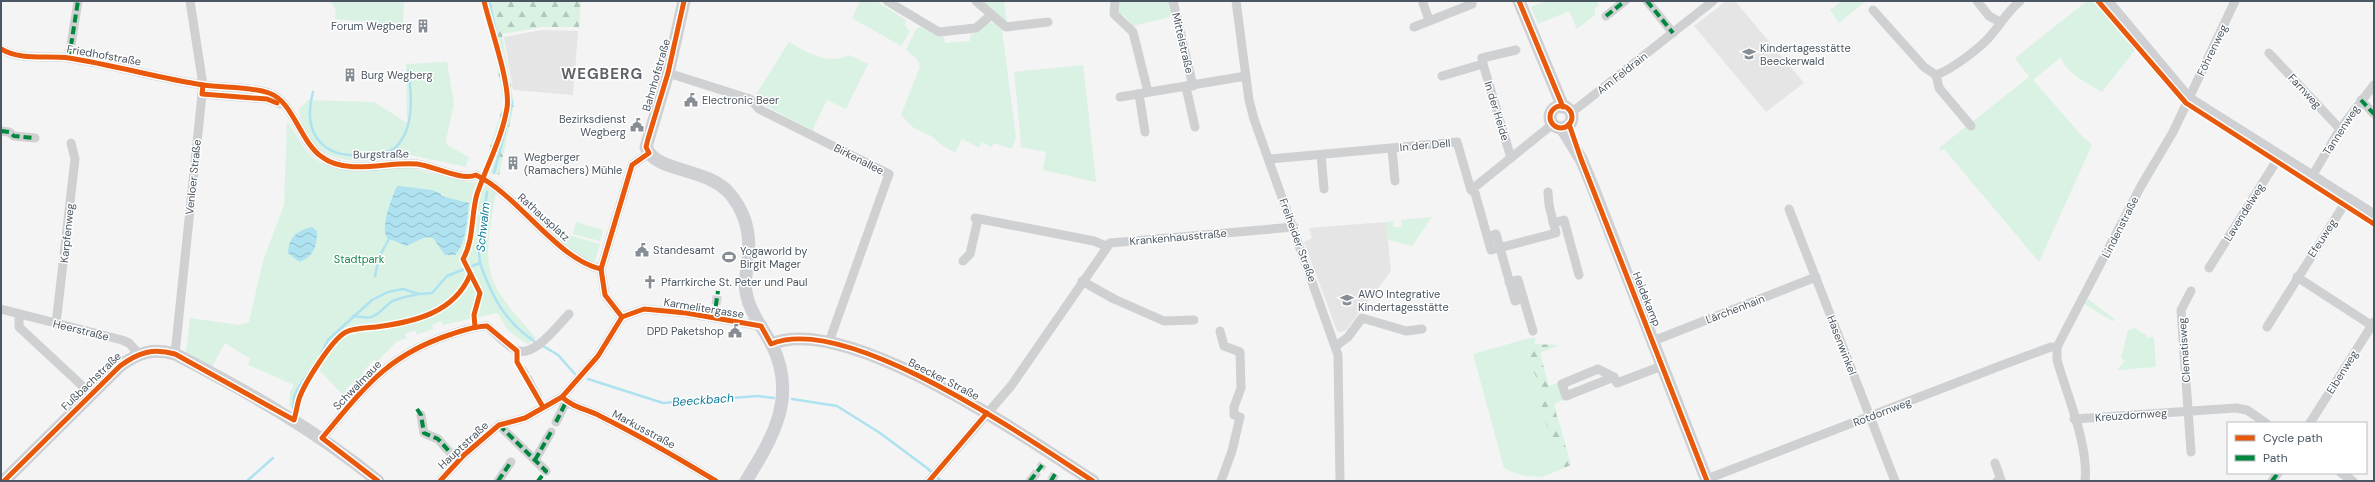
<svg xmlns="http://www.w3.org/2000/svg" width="2375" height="482" viewBox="0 0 2375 482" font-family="'DM Sans',sans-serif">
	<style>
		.education { fill: #e6e5e6 }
		.green { fill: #d9f2e3 }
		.forest { fill: url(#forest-firs) }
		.water { fill: url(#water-waves) }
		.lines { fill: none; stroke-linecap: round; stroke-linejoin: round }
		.stream { stroke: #aee2f0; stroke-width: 2.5 }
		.street-tunnel { stroke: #d2d4d7; stroke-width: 9; stroke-dasharray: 9 4.5; stroke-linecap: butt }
		.street { stroke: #ced0d2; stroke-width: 9 }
		.secondary { stroke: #ced0d4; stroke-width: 13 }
		.quiet { stroke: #00873e; stroke-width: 4; stroke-dasharray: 8 4; stroke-linecap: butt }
		.cycleway-casing { stroke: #fff; stroke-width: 8 }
		.cycleway { stroke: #e8590c; stroke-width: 5 }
		.labels { text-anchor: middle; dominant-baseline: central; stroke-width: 3; stroke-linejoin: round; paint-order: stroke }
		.poi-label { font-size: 11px; fill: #4a5661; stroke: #fff; text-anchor: start }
		.street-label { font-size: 11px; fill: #4a5661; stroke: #fff }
		.park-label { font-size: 11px; fill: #17864f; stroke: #fff }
		.water-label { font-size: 12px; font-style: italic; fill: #0c7c9b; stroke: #fff }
		.district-label { font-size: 15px; font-weight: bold; letter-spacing: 1px; fill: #5f6368; stroke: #fff }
	</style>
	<defs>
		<pattern id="forest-firs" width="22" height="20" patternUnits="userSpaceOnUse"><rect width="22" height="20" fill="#d9f2e3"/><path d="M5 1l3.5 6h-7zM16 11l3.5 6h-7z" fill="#b2c7bb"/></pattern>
		<pattern id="water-waves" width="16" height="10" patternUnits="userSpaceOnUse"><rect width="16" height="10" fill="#aee2f0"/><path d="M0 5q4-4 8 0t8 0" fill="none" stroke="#90bac6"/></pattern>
	</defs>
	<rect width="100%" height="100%" fill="#f4f4f4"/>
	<g class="education">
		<polygon points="1726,1 1735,1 1804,83 1766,112 1694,26"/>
		<polygon points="542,30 578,31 573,95 513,90 504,37"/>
		<polygon points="1386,222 1391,271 1346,330 1341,332 1337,331 1304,242 1312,238 1309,228"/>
	</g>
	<g class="green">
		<polygon points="330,1 404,1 403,25 335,19 336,10"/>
		<polygon points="860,1 876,1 906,20 905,26 910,31 901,46 852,18"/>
		<polygon points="980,1 1004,1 1007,22"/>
		<polygon points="1117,1 1170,1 1174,16 1133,26 1125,16 1118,13"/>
		<polygon points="1546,1 1596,1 1599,5 1595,8 1595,15 1577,29 1569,11 1538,24 1531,7"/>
		<polygon points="1842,1 1866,1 1839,23 1830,10"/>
		<path d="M 2087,1 L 2095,1 L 2135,50 L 2102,92 C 2089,84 2065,73 2061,57 L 2033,80 L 2082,136 L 2092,145 L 2039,262 L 1944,149 L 1941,151 L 1939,148 L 2029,77 L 2015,58 Z"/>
		<polygon points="987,22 995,23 1002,30 1016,137 1012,149 994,143 991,147 982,142 979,148 962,139 955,153 939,143 933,137 914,128 901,115 920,67 917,59 906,50 916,29 920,27 940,37 944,37 945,43 970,41 970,35 981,30"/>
		<path d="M 789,42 C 806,52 830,66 849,55 L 868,64 L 846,109 L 827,100 L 813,129 L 815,132 L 753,99 Z"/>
		<path d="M 447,62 L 454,103 L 446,140 L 447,145 L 469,157 L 466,167 L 406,154 L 404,158 C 370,161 324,169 306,132 C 303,124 299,118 299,109 L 308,100 L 374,102 L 407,123 L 406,64 Z"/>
		<polygon points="1083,65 1096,182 1043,170 1046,152 1020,147 1021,144 1014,72"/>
		<path d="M 287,121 L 308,153 L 319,162 L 333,167 L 407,167 L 468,182 L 476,182 L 496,192 C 492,217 483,254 492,278 C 501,301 520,319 536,338 L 528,344 C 521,340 513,335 507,329 C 503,324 502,318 497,313 L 443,325 L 441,321 L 432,325 L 433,329 L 417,335 L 415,330 L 405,334 L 407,338 L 396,342 L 377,362 L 374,359 L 362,373 L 365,375 L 356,384 L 353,382 L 346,389 L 349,392 L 345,397 L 319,370 L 300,399 L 299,414 L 289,406 L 290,392 L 294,385 L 248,365 L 250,359 L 225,343 L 212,367 L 186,352 L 190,318 L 239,325 L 249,322 L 263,261 L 284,205 Z"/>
		<polygon points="1432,217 1412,246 1388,240 1386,222 1393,221 1394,227 1402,227 1401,220"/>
		<polygon points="576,222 603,230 600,241 573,234"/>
		<polygon points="565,234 600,244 594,265 579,256 560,239"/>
		<polygon points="2088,299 2116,320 2112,321 2086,305 2084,303"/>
		<polygon points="2135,328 2147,336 2144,338 2154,337 2156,367 2117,370 2125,361 2121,358 2128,330"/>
		<path d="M 1530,338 L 1528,360 L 1542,388 L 1558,383 L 1563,400 L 1554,404 L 1571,465 C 1543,477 1531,482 1504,468 L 1473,354 Z"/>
	</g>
	<g class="forest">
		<polygon points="486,1 581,1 579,27 541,27 502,34 514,104 499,175 491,173 486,177 481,175 504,103 493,45 494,35"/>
		<polygon points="1530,338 1535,338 1535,344 1559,345 1540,353 1549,387 1542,389 1528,360"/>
		<polygon points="1550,393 1571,465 1532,481 1564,463 1535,399"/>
	</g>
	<g class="water">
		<path d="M 399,186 L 432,190 L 441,194 L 441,196 L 469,203 C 467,218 467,242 455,255 L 445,255 L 433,238 L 426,237 L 406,246 C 401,243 394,241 389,239 C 378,233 392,197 396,188 Z"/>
		<path d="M 312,227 L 317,231 C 317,247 314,256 299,262 L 288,253 C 289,236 297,231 312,227 Z"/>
	</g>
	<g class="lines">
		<g class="stream">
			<polyline points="489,1 512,104 494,173"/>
			<path d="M 313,92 C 301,137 326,161 370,154 C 379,153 389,153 396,147 C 415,128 412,94 408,71"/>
			<path d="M 480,263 C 491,295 505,322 534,341"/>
			<polyline points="375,276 379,257 389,239"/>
			<path d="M 353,316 C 377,320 374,316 391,302 C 397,298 411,296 418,294"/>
			<polyline points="543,346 558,355 575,374"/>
			<polyline points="588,379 663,403 758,396 774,398"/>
			<polyline points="792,399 837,406 880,433 927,468 941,481"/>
			<polyline points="293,409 294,397 297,390 319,358 328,340 372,300 388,292 403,289 419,294 432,293 447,276 480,263 479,253 487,192"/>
			<polyline points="247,481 273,458"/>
		</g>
		<g class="street-tunnel">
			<polyline points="714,318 718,291"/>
			<polyline points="521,368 528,379"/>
			<polyline points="534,391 540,401"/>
			<polyline points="445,447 458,461"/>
			<polyline points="1032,479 1043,464"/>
			<polyline points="1051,481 1055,474"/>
		</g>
		<g class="street">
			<polyline points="887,1 939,32 976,28 991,15"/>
			<polyline points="976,1 1006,27 1048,22"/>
			<polyline points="1115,1 1114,14 1133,32 1148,92"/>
			<polyline points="1173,1 1193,86"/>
			<polyline points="1236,1 1249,100 1254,119 1338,355 1340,481"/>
			<polyline points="1647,1 1673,33"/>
			<polyline points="1977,1 1989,16 2000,22"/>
			<polyline points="1423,3 1429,20"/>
			<polyline points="1873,10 1924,67 1936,75 1939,88 1971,126"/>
			<polyline points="1606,16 1625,1"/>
			<polyline points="1414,27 1472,4 1471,1"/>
			<path d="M 1,49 C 21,61 47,55 69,58 C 114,65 158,78 203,85 C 224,88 248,86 269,93 C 293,101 300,142 322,157 C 347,176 388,161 417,164 C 434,166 461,181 476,175 C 518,195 558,260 601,269"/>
			<polyline points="2269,53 2340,129"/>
			<polyline points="69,58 78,1"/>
			<polyline points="1483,64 1511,158"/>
			<polyline points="668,73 750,99 759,109 889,174 829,342"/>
			<path d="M 1936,75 C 1951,70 1982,47 1992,34 C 2002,22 2008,11 2020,1"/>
			<polyline points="1442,76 1483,64 1482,58 1516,50"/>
			<polyline points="1186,87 1195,127"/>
			<polyline points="202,94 267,99 280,104"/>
			<polyline points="1139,94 1145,132"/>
			<polyline points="1120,97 1246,76"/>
			<polyline points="2361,100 2374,114"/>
			<polyline points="1571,113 1713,1"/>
			<polyline points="1,131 9,132 14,136 35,138"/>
			<polyline points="1392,149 1395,181"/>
			<polyline points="1321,155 1324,189"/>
			<polyline points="1269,159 1457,142 1471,190 1475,193 1491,250 1556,233 1549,205 1548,192"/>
			<polyline points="2311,178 2340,129 2374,85"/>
			<polyline points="1471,190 1553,124"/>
			<polyline points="1789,209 1895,481"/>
			<polyline points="975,218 1094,241 1106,246"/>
			<polyline points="1553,223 1564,220 1579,275"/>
			<polyline points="1488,237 1496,234 1515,301 1523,298"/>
			<polyline points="963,261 970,254 978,219"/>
			<polyline points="2209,268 2279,157"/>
			<polyline points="2297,277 2371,325"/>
			<polyline points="1082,281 1114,299 1164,321 1194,320"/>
			<polyline points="1509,282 1518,280 1533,331"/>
			<polyline points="2191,291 2181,310 2191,452"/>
			<polyline points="1,309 122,340 129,343 138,353"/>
			<polyline points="19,315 19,327 91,394"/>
			<polyline points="622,317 605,295 601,269 632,165 649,153"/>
			<polyline points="622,317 644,309 686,313 761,326"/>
			<polyline points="56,324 75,159 71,143"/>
			<polyline points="2267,327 2347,200"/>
			<polyline points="1220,331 1224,346 1240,352 1241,388 1234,407 1234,415 1240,417 1232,451 1221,481"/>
			<polyline points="1653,341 1816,277"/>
			<polyline points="1336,346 1348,337 1362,318 1406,331 1422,329"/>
			<polyline points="175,354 203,85 190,1"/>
			<polyline points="1614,377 1566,396 1562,384 1598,369 1614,377 1617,383 1662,366"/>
			<polyline points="528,379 534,391"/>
			<path d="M 562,397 C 573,408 587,409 600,416 C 640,436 678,458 716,481"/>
			<polyline points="421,415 424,433 438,439 445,447"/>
			<polyline points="2074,419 2236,408 2247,410 2266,423"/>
			<polyline points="556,422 565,404 569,404"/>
			<polyline points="2310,423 2374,322"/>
			<polyline points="499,425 546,471"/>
			<path d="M 322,438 C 364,388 387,355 452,334 C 464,330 475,326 487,326 C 496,334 506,345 516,350 C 533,359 558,325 569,314"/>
			<polyline points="535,460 551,432"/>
			<polyline points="1995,463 2001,480 1997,481"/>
			<polyline points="2341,473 2353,481"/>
			<polyline points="1707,479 2005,364 2051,347 2057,347"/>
			<polyline points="440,481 464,455 499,425 525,418 562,397 598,356 622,317"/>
			<polyline points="498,481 511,462"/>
			<polyline points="929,481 1011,386 1110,243 1294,227"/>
			<polyline points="1030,481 1032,479"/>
			<path d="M 2085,481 C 2089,446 2067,395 2057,360 L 2057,347 L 2141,186 L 2173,132 L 2235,1"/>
			<polyline points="2272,481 2278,473"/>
		</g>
		<g class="secondary">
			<path d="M 684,1 L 668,73 L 646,147 C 655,173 708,167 730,194 C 746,213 751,235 748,259 C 747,270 744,281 746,292 C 749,311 762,327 771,343 C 798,395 774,436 746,481"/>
			<polyline points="1519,1 1563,107"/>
			<polyline points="2106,1 2188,99 2374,216"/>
			<circle cx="1561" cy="117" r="11"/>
			<polyline points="1562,128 1581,159 1592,185 1707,481"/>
			<path d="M 771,344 C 847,312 1028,439 1093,481"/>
			<path d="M 4,481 L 120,366 C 139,352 153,348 175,354 C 247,391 315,430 378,481"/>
		</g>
		<g class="quiet">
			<polyline points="1647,1 1673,33"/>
			<polyline points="1606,16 1625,1"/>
			<polyline points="69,58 78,1"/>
			<polyline points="2361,100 2374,114"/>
			<polyline points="1,131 9,132 14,136 35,138"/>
			<polyline points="714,318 718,291"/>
			<polyline points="417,409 421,415 424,433 438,439 458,461"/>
			<polyline points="556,422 565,404 569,404"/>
			<polyline points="499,425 546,471 538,481"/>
			<polyline points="535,460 551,432"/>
			<polyline points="498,481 511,462"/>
			<polyline points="1030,481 1043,464"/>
			<polyline points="1051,481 1055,474"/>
			<polyline points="2272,481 2278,473"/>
		</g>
		<g class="cycleway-casing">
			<g id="cycleway">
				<polyline points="1519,1 1563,107"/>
				<polyline points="2098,1 2186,103 2374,224"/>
				<path d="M 1,49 C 21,61 47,55 69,58 C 114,65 158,78 203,85 C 224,88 248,86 269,93 C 293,101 300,142 322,157 C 347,176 388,161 417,164 C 434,166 461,181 476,175 C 518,195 558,260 601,269"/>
				<polyline points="203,85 202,94 267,99 277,103"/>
				<circle cx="1561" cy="117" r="11"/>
				<polyline points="1569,124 1581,159 1707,481"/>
				<path d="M 622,317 L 644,309 L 686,313 L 761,326 L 771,344 C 847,312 1028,439 1093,481"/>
				<polyline points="622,317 605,295 601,269 632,165 649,153 646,147 648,139 668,73 684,1"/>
				<path d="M 475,327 L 474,315 L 480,293 L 463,259 C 474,241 471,214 477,194 C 487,165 502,138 507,108 C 511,85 490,27 484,1"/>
				<path d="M 562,397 C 573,408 587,409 600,416 C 640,436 678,458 716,481"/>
				<path d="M 4,481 L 120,366 C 139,352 153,348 175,354 L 294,420 C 296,413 297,406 299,399 C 304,384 332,339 346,332 C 355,328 367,328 376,327 C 414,322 454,313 470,275"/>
				<path d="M 378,481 L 322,438 C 364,388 387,355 452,334 C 464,330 475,326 487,326 L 517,351 L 517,362 L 543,407"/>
				<polyline points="440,481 464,455 499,425 525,418 562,397 598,356 622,317"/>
				<polyline points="929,481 987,413"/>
			</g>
		</g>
		<use href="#cycleway" class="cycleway"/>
	</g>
	<defs>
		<g id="building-bare" transform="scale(1.08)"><path d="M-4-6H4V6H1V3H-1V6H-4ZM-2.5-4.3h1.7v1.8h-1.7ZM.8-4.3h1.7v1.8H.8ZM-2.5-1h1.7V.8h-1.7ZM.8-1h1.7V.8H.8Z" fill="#868d94" stroke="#fff" stroke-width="2.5" paint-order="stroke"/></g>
		<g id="school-bare" transform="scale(1.08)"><path d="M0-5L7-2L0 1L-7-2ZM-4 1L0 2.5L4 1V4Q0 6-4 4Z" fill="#868d94" stroke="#fff" stroke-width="2.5" paint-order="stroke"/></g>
		<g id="civic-bare" transform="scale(1.08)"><path d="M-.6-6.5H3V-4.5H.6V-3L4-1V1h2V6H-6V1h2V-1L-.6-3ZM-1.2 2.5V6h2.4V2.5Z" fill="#868d94" stroke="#fff" stroke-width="2.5" paint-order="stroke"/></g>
		<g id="stadium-bare" transform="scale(1.08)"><path d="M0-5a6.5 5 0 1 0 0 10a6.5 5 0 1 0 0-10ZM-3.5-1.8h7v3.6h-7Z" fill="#868d94" stroke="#fff" stroke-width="2.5" paint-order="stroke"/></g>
		<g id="church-bare" transform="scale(1.08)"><path d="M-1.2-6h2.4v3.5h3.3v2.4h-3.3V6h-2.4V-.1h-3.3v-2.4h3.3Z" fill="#868d94" stroke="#fff" stroke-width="2.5" paint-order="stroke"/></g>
	</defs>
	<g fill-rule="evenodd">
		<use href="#building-bare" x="423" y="26"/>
		<use href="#school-bare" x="1749" y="54"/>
		<use href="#building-bare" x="350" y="75"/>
		<use href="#civic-bare" x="691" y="100"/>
		<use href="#civic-bare" x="637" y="125"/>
		<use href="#building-bare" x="513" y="163"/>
		<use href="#civic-bare" x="642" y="250"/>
		<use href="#stadium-bare" x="729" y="257"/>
		<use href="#church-bare" x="650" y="282"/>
		<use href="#school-bare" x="1347" y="300"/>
		<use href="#civic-bare" x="735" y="331"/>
	</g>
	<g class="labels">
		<g class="poi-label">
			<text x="412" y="26" text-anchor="end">Forum Wegberg</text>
			<text x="1760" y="48">Kindertagesstätte<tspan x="1760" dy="13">Beeckerwald</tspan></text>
			<text x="361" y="75">Burg Wegberg</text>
			<text x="702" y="100">Electronic Beer</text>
			<text x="626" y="119" text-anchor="end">Bezirksdienst<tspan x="626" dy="13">Wegberg</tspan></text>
			<text x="524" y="157">Wegberger<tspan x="524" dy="13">(Ramachers) Mühle</tspan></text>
			<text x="653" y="250">Standesamt</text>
			<text x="740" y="251">Yogaworld by<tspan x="740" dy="13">Birgit Mager</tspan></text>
			<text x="661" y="282">Pfarrkirche St. Peter und Paul</text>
			<text x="1358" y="294">AWO Integrative<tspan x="1358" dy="13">Kindertagesstätte</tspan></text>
			<text x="724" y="331" text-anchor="end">DPD Paketshop</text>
		</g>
		<g class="street-label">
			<text transform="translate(1183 43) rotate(77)">Mittelstraße</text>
			<text transform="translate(2212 50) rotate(-64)">Föhrenweg</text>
			<text transform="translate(104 55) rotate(10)">Friedhofstraße</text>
			<text transform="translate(1622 73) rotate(-38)">Am Feldrain</text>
			<text transform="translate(656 75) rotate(-74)">Bahnhofstraße</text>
			<text transform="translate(2305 91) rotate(47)">Farnweg</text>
			<text transform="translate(1497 111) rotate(73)">In der Heide</text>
			<text transform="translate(2341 130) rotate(-57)">Tannenweg</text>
			<text transform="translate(1425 145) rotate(-5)">In der Dell</text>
			<text transform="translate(381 154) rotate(-1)">Burgstraße</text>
			<text transform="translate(859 159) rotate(27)">Birkenallee</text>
			<text transform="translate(193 177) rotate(-84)">Venloer Straße</text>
			<text transform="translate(2244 212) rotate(-58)">Lavendelweg</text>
			<text transform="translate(544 217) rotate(42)">Rathausplatz</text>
			<text transform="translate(2120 227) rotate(-63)">Lindenstraße</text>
			<text transform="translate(67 233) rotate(-84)">Karpfenweg</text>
			<text transform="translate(1178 237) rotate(-5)">Krankenhausstraße</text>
			<text transform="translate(2322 238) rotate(-57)">Efeuweg</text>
			<text transform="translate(1298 240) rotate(70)">Freiheider Straße</text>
			<text transform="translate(1647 299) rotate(68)">Heidekamp</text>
			<text transform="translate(704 308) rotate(9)">Karmelitergasse</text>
			<text transform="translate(1735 309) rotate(-21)">Lärchenhain</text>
			<text transform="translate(81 330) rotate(14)">Heerstraße</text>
			<text transform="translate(1842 345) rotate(69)">Hasenwinkel</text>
			<text transform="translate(2184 350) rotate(-94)">Clematisweg</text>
			<text transform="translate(2342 372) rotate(-58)">Eibenweg</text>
			<text transform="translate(944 379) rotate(27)">Beecker Straße</text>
			<text transform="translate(91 381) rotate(-44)">Fußbachstraße</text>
			<text transform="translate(357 385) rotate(-46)">Schwalmaue</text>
			<text transform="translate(1882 412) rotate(-21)">Rotdornweg</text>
			<text transform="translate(2131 415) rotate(-4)">Kreuzdornweg</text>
			<text transform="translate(644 429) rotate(28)">Markusstraße</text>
			<text transform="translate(463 445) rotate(-43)">Hauptstraße</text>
		</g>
		<g class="park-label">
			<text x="359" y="259">Stadtpark</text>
		</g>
		<g class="water-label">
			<text transform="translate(483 227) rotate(-84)">Schwalm</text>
			<text transform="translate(703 400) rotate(-4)">Beeckbach</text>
		</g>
		<g class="district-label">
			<text x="602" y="74">WEGBERG</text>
		</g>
	</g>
	<rect width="2375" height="482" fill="none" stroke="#4a5661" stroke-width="4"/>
	<rect x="2227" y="422" width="140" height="52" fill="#ffffff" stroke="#b7bbc0"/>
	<rect x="2235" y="435" width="20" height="6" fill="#e8590c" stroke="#b7bbc0"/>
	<text x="2263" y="442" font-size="12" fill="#4a5661">Cycle path</text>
	<rect x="2235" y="455" width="20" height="6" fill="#00873e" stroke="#b7bbc0"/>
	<text x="2263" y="462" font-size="12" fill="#4a5661">Path</text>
</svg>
